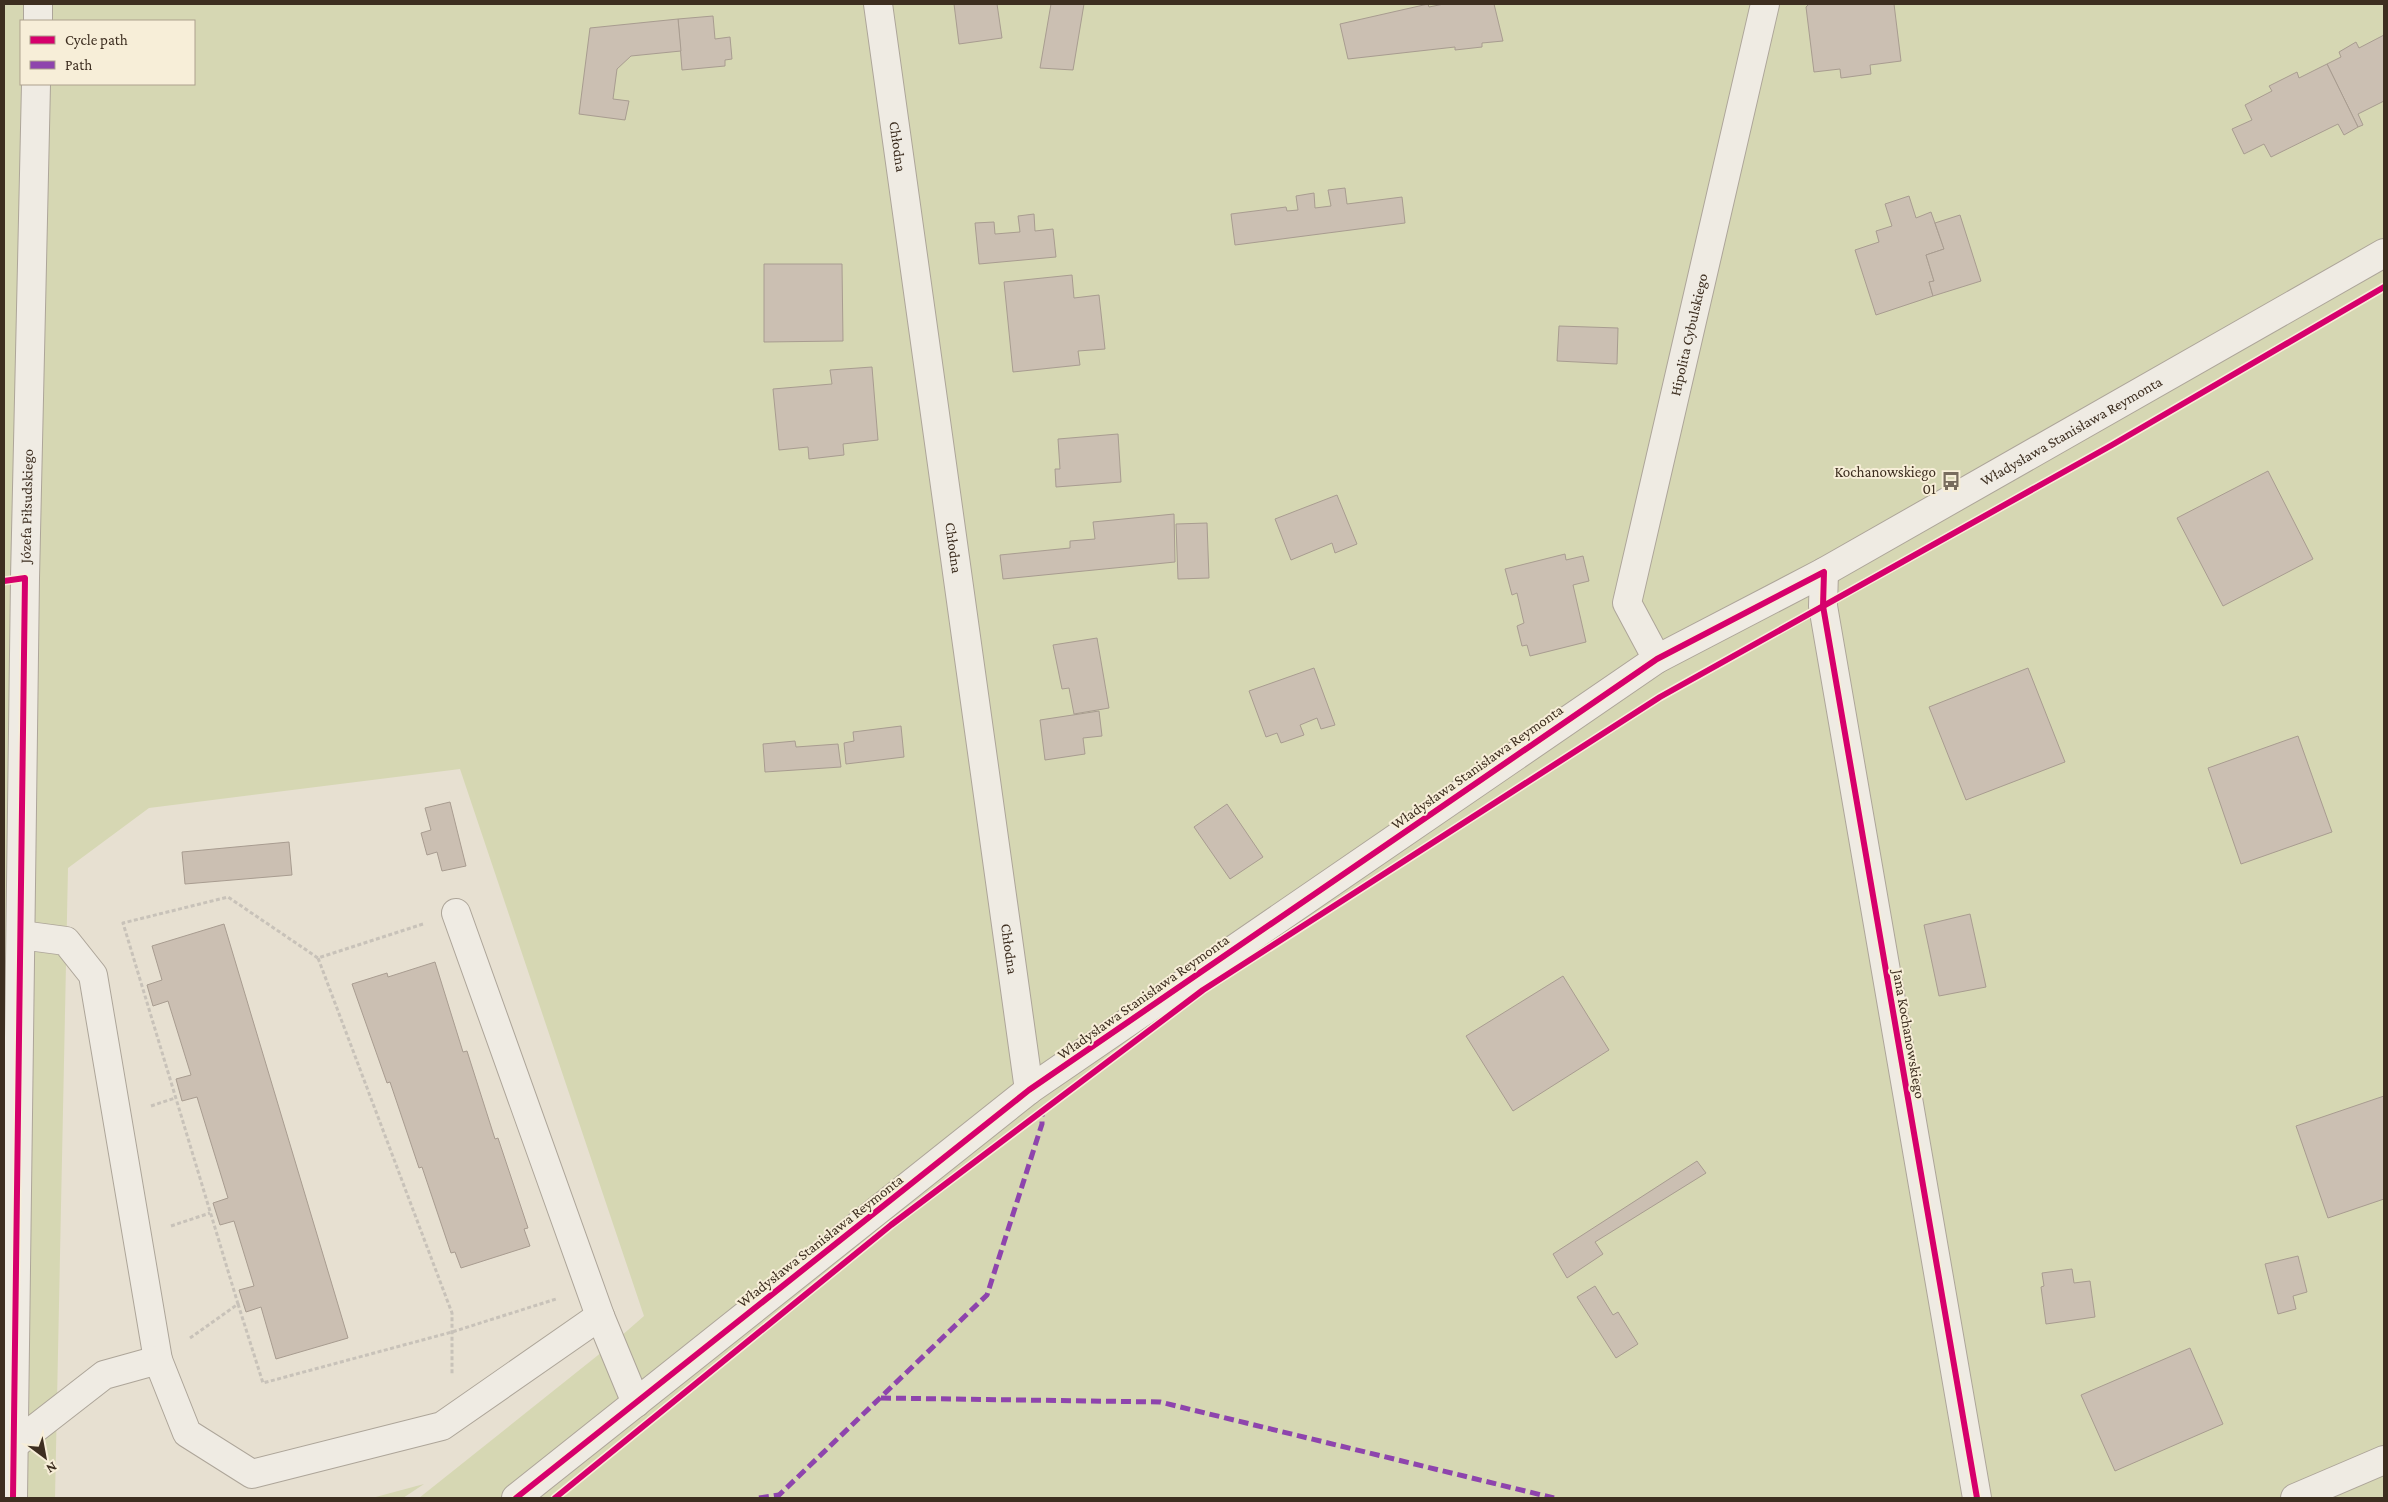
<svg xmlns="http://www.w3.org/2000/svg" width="2388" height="1502" viewBox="0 0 2388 1502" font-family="'Crimson Pro',serif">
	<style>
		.green { fill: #d6d7b3; fill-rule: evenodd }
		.building { fill: #cbbfb2; stroke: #a89c90 }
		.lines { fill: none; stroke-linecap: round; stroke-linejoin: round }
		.minor-casing { stroke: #ada599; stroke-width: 30 }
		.path { stroke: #c8c2b9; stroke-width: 3; stroke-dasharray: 4 2.5; stroke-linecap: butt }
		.minor { stroke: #efebe3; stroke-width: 28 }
		.quiet { stroke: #8e44ad; stroke-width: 5; stroke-dasharray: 10 5; stroke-linecap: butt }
		.cycleway-casing { stroke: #f7eed8; stroke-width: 9 }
		.cycleway { stroke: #d6006c; stroke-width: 6 }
		.labels { text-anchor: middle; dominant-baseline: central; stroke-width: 4; stroke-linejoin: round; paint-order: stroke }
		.street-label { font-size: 15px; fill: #3d2e20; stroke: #f7eed8 }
		.poi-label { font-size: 15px; fill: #3d2e20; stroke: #f7eed8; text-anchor: end }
	</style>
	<rect width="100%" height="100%" fill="#e7e0d1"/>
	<g class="green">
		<path d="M 4,4 L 2384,4 L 2384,1498 L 419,1498 L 612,1344 L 644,1316 L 460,769 L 149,808 L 68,868 L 55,1498 L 4,1498 ZM 21,21 L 194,21 L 194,84 L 21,84 Z"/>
		<polygon points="424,1484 403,1498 372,1498"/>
	</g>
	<g class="building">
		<polygon points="954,4 997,4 1002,38 959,44"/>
		<polygon points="1051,4 1084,4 1073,70 1040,68"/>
		<polygon points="1428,4 1429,7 1444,4 1494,4 1503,41 1482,43 1482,47 1455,50 1455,47 1348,59 1340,24"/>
		<polygon points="1809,4 1894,4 1901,61 1870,65 1871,74 1841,78 1840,69 1814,72 1806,7"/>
		<polygon points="713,16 715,39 730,37 732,59 725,60 725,66 682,70 678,19"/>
		<polygon points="678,19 681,51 631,56 617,69 613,99 629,101 625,120 579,114 590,28"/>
		<polygon points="2384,35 2384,101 2358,114 2363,125 2358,127 2327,64 2341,57 2339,52 2356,42 2359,48"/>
		<polygon points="2327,64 2358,127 2344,135 2338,124 2271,157 2264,144 2244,154 2232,129 2252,120 2245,105 2272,91 2269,86 2297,72 2299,78"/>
		<polygon points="1345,188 1347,204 1402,197 1405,223 1235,245 1231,214 1286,207 1287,211 1298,210 1296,196 1314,193 1315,208 1331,206 1328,190"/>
		<polygon points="1909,196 1916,218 1931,212 1944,249 1926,255 1934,281 1929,282 1933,296 1876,315 1855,250 1879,242 1876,231 1892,226 1885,204"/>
		<polygon points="1034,214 1035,231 1053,229 1056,257 979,264 975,223 994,222 995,234 1020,232 1018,216"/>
		<polygon points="1960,215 1981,281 1933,296 1929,282 1934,281 1926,255 1944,249 1935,223"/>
		<polygon points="764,264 842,264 843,341 764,342"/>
		<polygon points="1072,275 1074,298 1099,295 1105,349 1078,351 1080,365 1013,372 1004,282"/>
		<polygon points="1559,326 1618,328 1617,364 1557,361"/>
		<polygon points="872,367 878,440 843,444 844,455 809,459 808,447 779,450 773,389 832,384 830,370"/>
		<polygon points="1118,434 1121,482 1056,487 1055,469 1060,469 1058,439"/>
		<polygon points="2268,471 2313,559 2223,606 2177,518"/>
		<polygon points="1337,495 1357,544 1335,553 1332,543 1291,560 1275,519"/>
		<polygon points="1174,514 1175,562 1003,579 1000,555 1070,548 1070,541 1095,539 1093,522"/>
		<polygon points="1207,523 1209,578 1178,579 1176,524"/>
		<polygon points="1565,554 1566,560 1583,556 1589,581 1573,585 1586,642 1530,656 1527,645 1522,646 1517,626 1524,623 1517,593 1512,595 1505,569"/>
		<polygon points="1097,638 1109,708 1074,714 1069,688 1062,689 1053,645"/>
		<polygon points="1314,668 1335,725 1321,729 1317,718 1300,725 1304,735 1281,743 1277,733 1266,737 1249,691"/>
		<polygon points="2028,668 2065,762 1966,800 1929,707"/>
		<polygon points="1099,711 1102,736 1083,738 1085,754 1045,760 1040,720"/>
		<polygon points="901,726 904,757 846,764 844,743 854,741 853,732"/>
		<polygon points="2298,736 2332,832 2241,864 2208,768"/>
		<polygon points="795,741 796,747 838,744 841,767 765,772 763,744"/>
		<polygon points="450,802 466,866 442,871 437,852 427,855 421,833 431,830 425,808"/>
		<polygon points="1227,804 1263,857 1230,879 1194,827"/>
		<polygon points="289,842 292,875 185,884 182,852"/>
		<polygon points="1970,914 1986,987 1939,996 1924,925"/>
		<polygon points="224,924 348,1338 276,1359 261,1307 246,1312 239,1290 254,1286 234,1221 220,1225 213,1203 228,1198 197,1097 182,1101 176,1079 191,1075 168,1001 153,1006 147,985 162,980 152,946"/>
		<polygon points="435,962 463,1052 467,1051 495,1139 498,1138 528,1228 524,1229 530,1246 461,1268 455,1252 451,1253 422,1167 419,1168 390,1082 387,1083 352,984 387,973 388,977"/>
		<polygon points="1563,976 1609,1050 1513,1111 1466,1036"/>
		<polygon points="2384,1096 2384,1199 2328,1218 2296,1126"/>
		<polygon points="1697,1161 1706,1173 1595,1242 1603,1254 1567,1278 1553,1254"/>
		<polygon points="2298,1256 2307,1292 2293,1296 2296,1309 2278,1314 2265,1264"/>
		<polygon points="2072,1269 2074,1283 2090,1281 2095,1317 2046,1324 2041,1287 2044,1286 2042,1273"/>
		<polygon points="1595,1286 1613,1315 1618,1312 1638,1344 1616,1358 1577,1297"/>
		<polygon points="2190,1348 2223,1424 2115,1471 2081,1395"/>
	</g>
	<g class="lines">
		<g class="minor-casing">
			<g id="minor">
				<path id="s1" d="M 878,4 L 1029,1090"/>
				<polyline points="38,21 38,4"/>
				<polyline points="1824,572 1823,606 1977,1498"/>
				<path id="s2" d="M 1657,659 L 1627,603 L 1765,4"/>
				<polyline points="456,913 600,1316 636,1403"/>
				<polyline points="21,935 66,941 93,975 158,1360"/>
				<polyline points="14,1445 104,1375 158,1360 187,1433 252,1474 442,1426 600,1316"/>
				<path id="s3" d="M 13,1498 L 25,578 L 36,84"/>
				<path id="s4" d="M 516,1498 L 1029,1090 L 1657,659 L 1824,572 L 2384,253"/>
				<polyline points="2295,1498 2384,1460"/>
			</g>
		</g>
		<g class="path">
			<polyline points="423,924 318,958 452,1313 452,1375"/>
			<polyline points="151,1106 175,1098"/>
			<polyline points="171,1226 210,1213"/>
			<polyline points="238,1304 263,1383 452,1332 556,1299"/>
			<polyline points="190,1338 238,1304 123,923 228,897 318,958"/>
		</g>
		<use href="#minor" class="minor"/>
		<g class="quiet">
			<polyline points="881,1398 1160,1402 1554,1498"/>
			<polyline points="759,1498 779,1495"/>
			<polyline points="776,1498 987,1295 1042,1124 1042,1110"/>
		</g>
		<g class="cycleway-casing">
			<g id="cycleway">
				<polyline points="4,581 25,578 13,1498"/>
				<polyline points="516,1498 1029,1090 1657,659 1824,572 1823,606 1977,1498"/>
				<polyline points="555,1498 891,1225 1203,990 1660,697 2112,445 2384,287"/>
			</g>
		</g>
		<use href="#cycleway" class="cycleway"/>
	</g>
	<defs>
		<g id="bus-bare" transform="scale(1.5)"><path d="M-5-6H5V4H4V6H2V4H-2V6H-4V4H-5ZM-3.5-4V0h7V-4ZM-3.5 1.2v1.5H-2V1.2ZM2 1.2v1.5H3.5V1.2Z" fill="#786c5e" stroke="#f7eed8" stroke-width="2.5" paint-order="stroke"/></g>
	</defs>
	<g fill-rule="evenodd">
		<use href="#bus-bare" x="1951" y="481"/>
	</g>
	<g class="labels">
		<g class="street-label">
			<text stroke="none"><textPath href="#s1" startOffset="144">Chłodna</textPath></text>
			<text stroke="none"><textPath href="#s2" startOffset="339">Hipolita Cybulskiego</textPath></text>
			<text stroke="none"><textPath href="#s4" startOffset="1890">Władysława Stanisława Reymonta</textPath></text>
			<text stroke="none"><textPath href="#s3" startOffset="992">Józefa Piłsudskiego</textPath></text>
			<text stroke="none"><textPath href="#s1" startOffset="549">Chłodna</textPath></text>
			<text transform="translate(1477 767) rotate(-35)">Władysława Stanisława Reymonta</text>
			<text stroke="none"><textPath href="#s1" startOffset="954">Chłodna</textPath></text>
			<text transform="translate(1143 997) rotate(-35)">Władysława Stanisława Reymonta</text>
			<text transform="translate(1909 1034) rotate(80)">Jana Kochanowskiego</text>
			<text transform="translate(820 1241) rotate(-38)">Władysława Stanisława Reymonta</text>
		</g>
		<g class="poi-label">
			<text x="1936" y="472">Kochanowskiego<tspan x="1936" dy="17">01</tspan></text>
		</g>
	</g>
	<rect width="2388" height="1502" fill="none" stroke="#3d2e20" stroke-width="10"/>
	<rect x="20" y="20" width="175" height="65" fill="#f7eed8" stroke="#ada18e"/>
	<rect x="30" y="36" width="25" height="8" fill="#d6006c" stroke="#ada18e"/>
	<text x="65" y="45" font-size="15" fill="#3d2e20">Cycle path</text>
	<rect x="30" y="61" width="25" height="8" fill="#8e44ad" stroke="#ada18e"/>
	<text x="65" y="70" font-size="15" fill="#3d2e20">Path</text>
	<g transform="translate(45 1457) rotate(148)" stroke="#f7eed8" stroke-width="4" paint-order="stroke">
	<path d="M0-4L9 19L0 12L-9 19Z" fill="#3d2e20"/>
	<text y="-8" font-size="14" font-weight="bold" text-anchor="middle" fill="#3d2e20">N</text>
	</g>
</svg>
